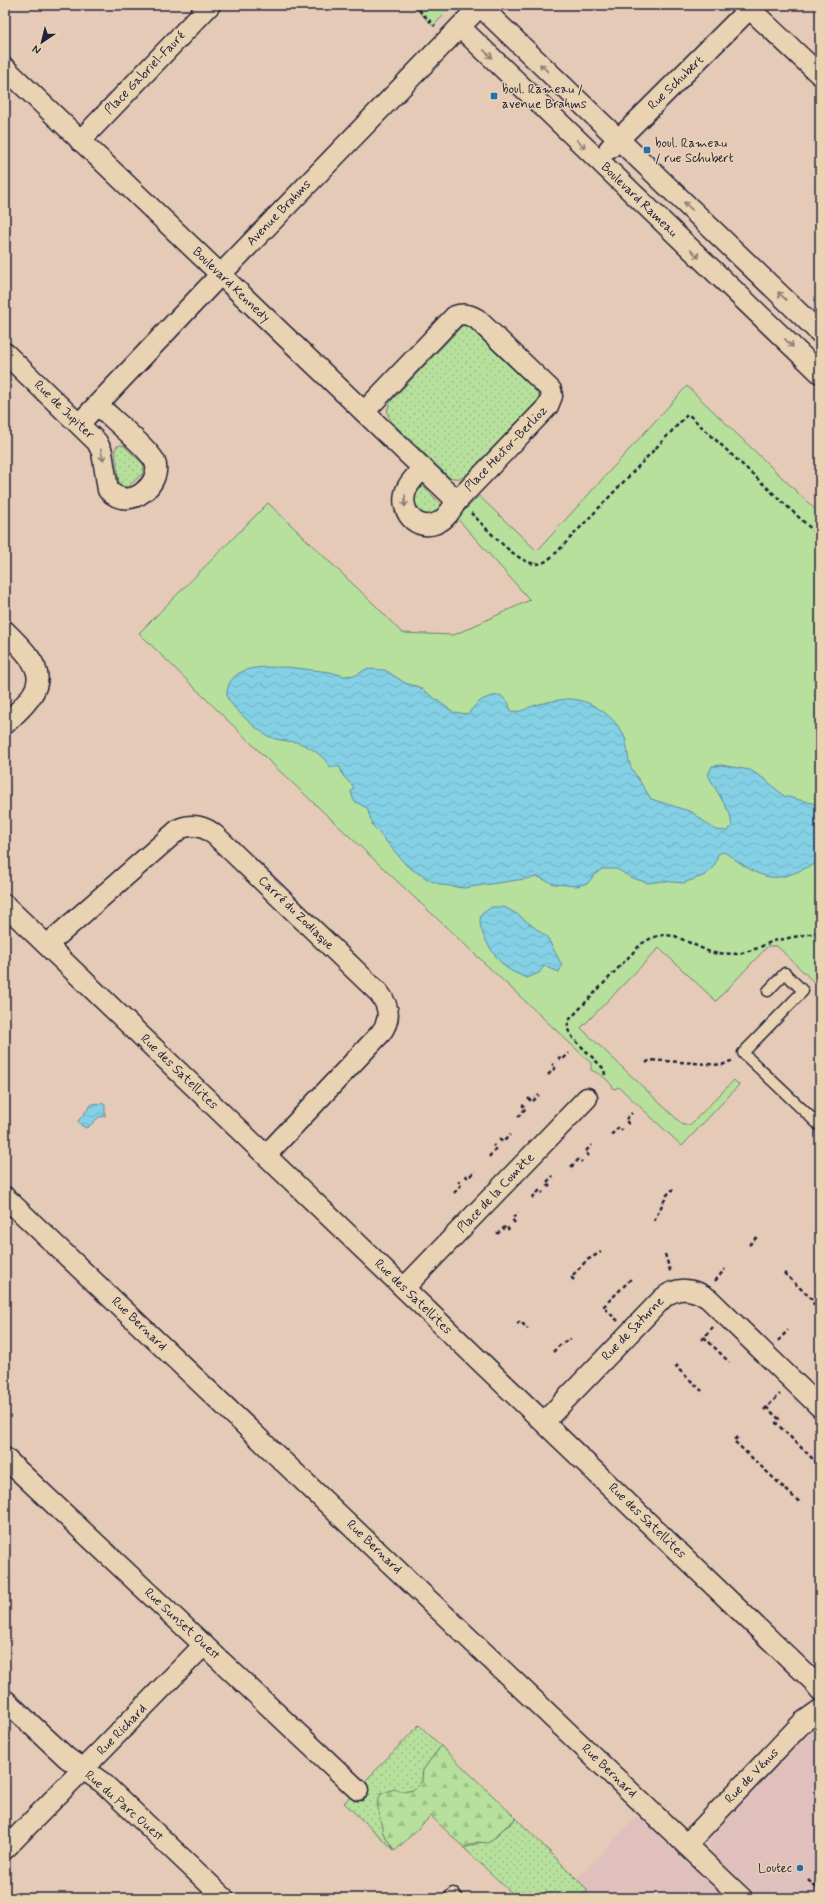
<svg xmlns="http://www.w3.org/2000/svg" width="825" height="1903" viewBox="0 0 825 1903" font-family="Mynerve,sans-serif">
	<style>
		.built { fill: #e0c0bd }
		.grass { fill: url(#grass-dots); stroke: #6c816c }
		.forest { fill: url(#forest-firs); stroke: #6c816c }
		.park { fill: #b6e09c; stroke: #6c816c }
		.water { fill: url(#water-waves); stroke: #5d8aa0 }
		.lines { fill: none; stroke-linecap: round; stroke-linejoin: round }
		.lane-casing { stroke: #22223b; stroke-width: 13 }
		.street-casing { stroke: #22223b; stroke-width: 23 }
		.path { stroke: #22223b; stroke-width: 2.5; stroke-dasharray: 4 3; stroke-linecap: butt }
		.lane { stroke: #e9d3b2; stroke-width: 10 }
		.street { stroke: #e9d3b2; stroke-width: 20 }
		.oneway { stroke: #867a76 }
		.poi-dot { fill: #1f6fb2; stroke: #e9d3b2; stroke-width: 1.5 }
		.labels { text-anchor: middle; dominant-baseline: central; stroke-width: 3; stroke-linejoin: round; paint-order: stroke }
		.street-label { font-size: 13px; fill: #22223b; stroke: #e9d3b2 }
		.poi-label { font-size: 13px; fill: #22223b; stroke: #e9d3b2; text-anchor: start }
	</style>
	<defs>
		<pattern id="grass-dots" width="8" height="8" patternUnits="userSpaceOnUse"><rect width="8" height="8" fill="#b6e09c"/><path d="M2 2h.1M6 6h.1" fill="none" stroke="#9cc087" stroke-width="1.8" stroke-linecap="round"/></pattern>
		<pattern id="forest-firs" width="22" height="20" patternUnits="userSpaceOnUse"><rect width="22" height="20" fill="#b6e09c"/><path d="M5 1l3.5 6h-7zM16 11l3.5 6h-7z" fill="#9cc087"/></pattern>
		<pattern id="water-waves" width="16" height="10" patternUnits="userSpaceOnUse"><rect width="16" height="10" fill="#84d0e4"/><path d="M0 5q4-4 8 0t8 0" fill="none" stroke="#72b2c4"/></pattern>
	</defs>
	<rect width="100%" height="100%" fill="#e5cab7"/>
	<filter id="ink" filterUnits="userSpaceOnUse"><feTurbulence type="fractalNoise" baseFrequency=".025" numOctaves="2"/><feDisplacementMap in="SourceGraphic" scale="8" xChannelSelector="R" yChannelSelector="G"/><feConvolveMatrix kernelMatrix="1 2 1 2 8 2 1 2 1" color-interpolation-filters="sRGB"/></filter>
	<g filter="url(#ink)">
		<g class="built">
			<polygon points="820,1724 820,1898 760,1898 712,1853 709,1846 710,1839 712,1834 804,1738"/>
			<polygon points="638,1815 726,1898 580,1898 588,1890 577,1879"/>
		</g>
		<g class="grass">
			<path d="M 463,325 L 469,327 L 535,390 L 539,396 L 538,400 L 467,475 C 461,479 456,479 449,477 L 392,422 C 386,414 386,408 392,400 Z"/>
			<polygon points="120,445 124,446 144,465 143,473 128,487 124,487 119,483 115,450 116,447"/>
			<path d="M 420,485 L 424,486 L 440,504 L 442,508 C 434,519 423,516 415,509 L 413,498 Z"/>
			<polygon points="419,1725 441,1746 423,1770 422,1781 413,1790 404,1792 382,1823 383,1833 395,1851 344,1803"/>
			<polygon points="516,1818 588,1890 580,1898 517,1898 464,1848 496,1837 503,1829 511,1824"/>
		</g>
		<path class="forest" d="M 441,1746 L 516,1818 C 512,1823 507,1825 503,1829 C 497,1834 494,1839 488,1843 L 477,1842 L 464,1848 L 431,1816 L 395,1851 L 383,1833 L 377,1803 L 381,1794 L 394,1789 L 404,1792 L 413,1790 L 422,1781 L 423,1770 Z"/>
		<g class="park">
			<polygon points="412,5 454,5 433,26"/>
			<path d="M 687,386 L 820,514 L 820,988 L 777,946 L 768,946 L 716,1001 L 659,948 L 581,1028 L 683,1125 L 690,1125 L 734,1080 L 739,1085 L 682,1146 L 619,1087 L 614,1089 C 608,1079 602,1075 591,1070 L 591,1063 L 268,760 L 139,633 L 268,503 L 377,607 L 402,633 L 454,635 L 530,600 L 457,518 L 479,496 L 537,551 Z"/>
		</g>
		<g class="water">
			<path d="M 287,667 L 330,672 L 344,676 L 357,675 L 366,669 L 385,670 L 405,683 L 419,687 L 453,712 L 468,714 C 478,701 483,697 500,695 L 508,702 L 511,711 C 523,713 525,708 536,705 C 546,702 557,700 567,699 C 590,698 616,717 625,738 C 628,747 627,756 630,765 C 635,776 645,788 651,799 L 692,812 L 715,830 L 727,831 L 732,826 L 730,814 L 708,775 L 712,766 L 721,765 L 750,770 L 766,780 L 784,796 L 820,805 L 820,862 C 809,866 791,876 779,877 C 759,880 740,862 724,852 L 718,854 L 715,864 L 710,871 L 703,876 L 683,883 L 662,881 L 648,883 L 630,877 L 617,869 L 602,869 L 593,876 L 588,883 L 577,886 L 554,884 L 538,877 L 464,888 L 442,885 L 429,880 L 407,866 L 373,826 L 367,808 L 354,801 L 351,792 L 354,787 L 343,776 L 340,767 L 330,767 C 324,756 308,745 296,742 C 286,741 275,740 266,735 C 257,729 229,706 227,696 C 226,692 228,688 229,684 C 240,663 267,668 287,667 Z"/>
			<path d="M 492,907 L 504,907 L 517,914 L 547,937 L 562,965 L 559,972 L 544,966 L 539,973 L 527,978 C 521,975 513,973 507,968 C 497,961 473,927 482,914 C 484,912 489,909 492,907 Z"/>
			<polygon points="104,1103 105,1104 105,1116 99,1117 87,1128 82,1126 78,1121 92,1104"/>
		</g>
		<g class="lines">
			<g class="lane-casing">
				<g id="lane">
					<polyline points="768,991 785,973 803,991 743,1053 820,1126"/>
					<polyline points="448,1898 453,1893 458,1898"/>
				</g>
			</g>
			<g class="street-casing">
				<g id="street">
					<polyline points="480,6 820,333"/>
					<polyline points="750,9 820,75"/>
					<polyline points="460,27 820,373"/>
					<polyline points="5,68 457,501"/>
					<polyline points="80,141 210,5"/>
					<polyline points="609,149 753,5"/>
					<path d="M 5,353 L 97,442 L 102,452 L 108,490 C 131,514 163,481 155,462 C 150,450 109,416 98,405"/>
					<path d="M 364,412 L 455,316 C 463,313 469,314 477,319 L 551,390 L 552,396 L 548,406 L 457,501 C 452,508 447,518 439,522 C 416,534 397,509 407,488 C 411,480 418,474 423,468"/>
					<polyline points="79,424 221,274 481,5"/>
					<path d="M 5,631 C 47,672 50,683 5,724"/>
					<polyline points="5,905 813,1681 820,1690"/>
					<path d="M 47,945 L 179,829 C 192,823 205,826 216,836 L 379,993 C 390,1007 391,1020 380,1034 L 266,1155"/>
					<polyline points="5,1197 742,1898"/>
					<polyline points="404,1288 587,1098"/>
					<path d="M 544,1422 L 663,1298 C 677,1286 694,1288 709,1299 L 820,1407"/>
					<polyline points="5,1458 358,1790"/>
					<polyline points="5,1700 67,1758 103,1783 224,1898"/>
					<polyline points="686,1845 803,1722 820,1710"/>
					<polyline points="5,1849 204,1645"/>
				</g>
			</g>
			<g class="path">
				<polyline points="414,5 435,26"/>
				<path d="M 471,513 C 485,526 522,571 542,563 C 548,561 553,555 557,552 L 688,414 L 820,537"/>
				<polyline points="558,1057 562,1060 569,1053"/>
				<polyline points="646,1063 650,1060 722,1065 733,1060"/>
				<polyline points="548,1075 556,1067 552,1064"/>
				<polyline points="605,1075 604,1069 573,1038 567,1028 569,1020 641,944 653,937 664,935 675,936 712,953 739,954 758,948 773,941 820,932"/>
				<polyline points="528,1098 532,1102 539,1095"/>
				<polyline points="518,1117 526,1108 522,1105"/>
				<polyline points="629,1124 625,1120 632,1113"/>
				<polyline points="611,1135 619,1127 622,1130"/>
				<polyline points="499,1139 503,1142 510,1135"/>
				<polyline points="589,1156 585,1152 592,1145"/>
				<polyline points="489,1157 496,1148 493,1145"/>
				<polyline points="571,1167 579,1159 582,1162"/>
				<polyline points="465,1175 468,1178 475,1171"/>
				<polyline points="550,1187 546,1183 553,1176"/>
				<polyline points="454,1193 462,1184 458,1181"/>
				<polyline points="532,1198 540,1190 543,1193"/>
				<polyline points="654,1221 667,1195 673,1189"/>
				<polyline points="515,1223 512,1219 518,1212"/>
				<polyline points="497,1234 506,1226 509,1230"/>
				<polyline points="749,1245 758,1236"/>
				<polyline points="665,1254 671,1274"/>
				<polyline points="784,1273 815,1302 812,1306"/>
				<polyline points="574,1280 571,1277 587,1260 601,1252"/>
				<polyline points="715,1281 725,1269"/>
				<polyline points="618,1321 603,1307 631,1279"/>
				<polyline points="517,1324 520,1321 528,1329"/>
				<polyline points="704,1337 729,1362"/>
				<polyline points="701,1340 713,1327"/>
				<polyline points="778,1341 788,1330"/>
				<polyline points="553,1352 562,1343 571,1339"/>
				<polyline points="815,1358 820,1363"/>
				<polyline points="678,1365 676,1367 702,1391"/>
				<polyline points="766,1407 779,1419 776,1423 815,1461 820,1457"/>
				<polyline points="764,1410 780,1394"/>
				<polyline points="738,1437 734,1441 798,1501 800,1498"/>
				<polyline points="808,1880 819,1890"/>
			</g>
			<use href="#lane" class="lane"/>
			<use href="#street" class="street"/>
		</g>
		<defs><path id="oneway-shaft" d="M-6 0H5M1.5-3L5.5 0L1.5 3" fill="none" stroke-width="1.6" stroke-linecap="round" stroke-linejoin="round"/></defs>
		<g class="oneway">
			<use href="#oneway-shaft" transform="translate(488 54) rotate(44)"/>
			<use href="#oneway-shaft" transform="translate(544 68) rotate(-136)"/>
			<use href="#oneway-shaft" transform="translate(581 144) rotate(44)"/>
			<use href="#oneway-shaft" transform="translate(688 206) rotate(-136)"/>
			<use href="#oneway-shaft" transform="translate(695 254) rotate(44)"/>
			<use href="#oneway-shaft" transform="translate(782 296) rotate(-136)"/>
			<use href="#oneway-shaft" transform="translate(789 343) rotate(44)"/>
			<use href="#oneway-shaft" transform="translate(102 455) rotate(79)"/>
			<use href="#oneway-shaft" transform="translate(405 501) rotate(92)"/>
		</g>
	</g>
	<g class="poi-dot">
		<rect x="490" y="92" width="8" height="8" rx="2"/>
		<rect x="643" y="146" width="8" height="8" rx="2"/>
		<circle cx="800" cy="1868" r="4"/>
	</g>
	<g class="labels">
		<g class="street-label">
			<text transform="translate(145 73) rotate(-46)">Place Gabriel-Fauré</text>
			<text transform="translate(676 83) rotate(-44)">Rue Schubert</text>
			<text transform="translate(639 200) rotate(44)">Boulevard Rameau</text>
			<text transform="translate(279 213) rotate(-46)">Avenue Brahms</text>
			<text transform="translate(231 285) rotate(44)">Boulevard Kennedy</text>
			<text transform="translate(64 410) rotate(44)">Rue de Jupiter</text>
			<text transform="translate(506 449) rotate(-46)">Place Hector-Berlioz</text>
			<text transform="translate(296 913) rotate(44)">Carré du Zodiaque</text>
			<text transform="translate(179 1072) rotate(44)">Rue des Satellites</text>
			<text transform="translate(496 1193) rotate(-46)">Place de la Comète</text>
			<text transform="translate(413 1297) rotate(44)">Rue des Satellites</text>
			<text transform="translate(139 1324) rotate(44)">Rue Bernard</text>
			<text transform="translate(633 1329) rotate(-46)">Rue de Saturne</text>
			<text transform="translate(647 1521) rotate(44)">Rue des Satellites</text>
			<text transform="translate(374 1547) rotate(44)">Rue Bernard</text>
			<text transform="translate(182 1624) rotate(43)">Rue Sunset Ouest</text>
			<text transform="translate(122 1730) rotate(-46)">Rue Richard</text>
			<text transform="translate(609 1771) rotate(44)">Rue Bernard</text>
			<text transform="translate(752 1776) rotate(-46)">Rue de Vénus</text>
			<text transform="translate(124 1806) rotate(41)">Rue du Parc Ouest</text>
		</g>
		<g class="poi-label">
			<text x="502" y="89">boul. Rameau /<tspan x="502" dy="15">avenue Brahms</tspan></text>
			<text x="655" y="143">boul. Rameau<tspan x="655" dy="15">/ rue Schubert</tspan></text>
			<text x="792" y="1868" text-anchor="end">Loutec</text>
		</g>
	</g>
	<rect width="825" height="1903" fill="none" stroke="#e9d3b2" stroke-width="20"/>
	<rect x="10" y="10" width="805" height="1883" fill="none" stroke="#22223b" stroke-width="1.5" filter="url(#ink)"/>
	<g transform="translate(42 42) rotate(215)" stroke="#e9d3b2" stroke-width="3" paint-order="stroke">
	<path d="M0-3L7 15L0 10L-7 15Z" fill="#22223b"/>
	<text y="-6" font-size="11" font-weight="bold" text-anchor="middle" fill="#22223b">N</text>
	</g>
</svg>
